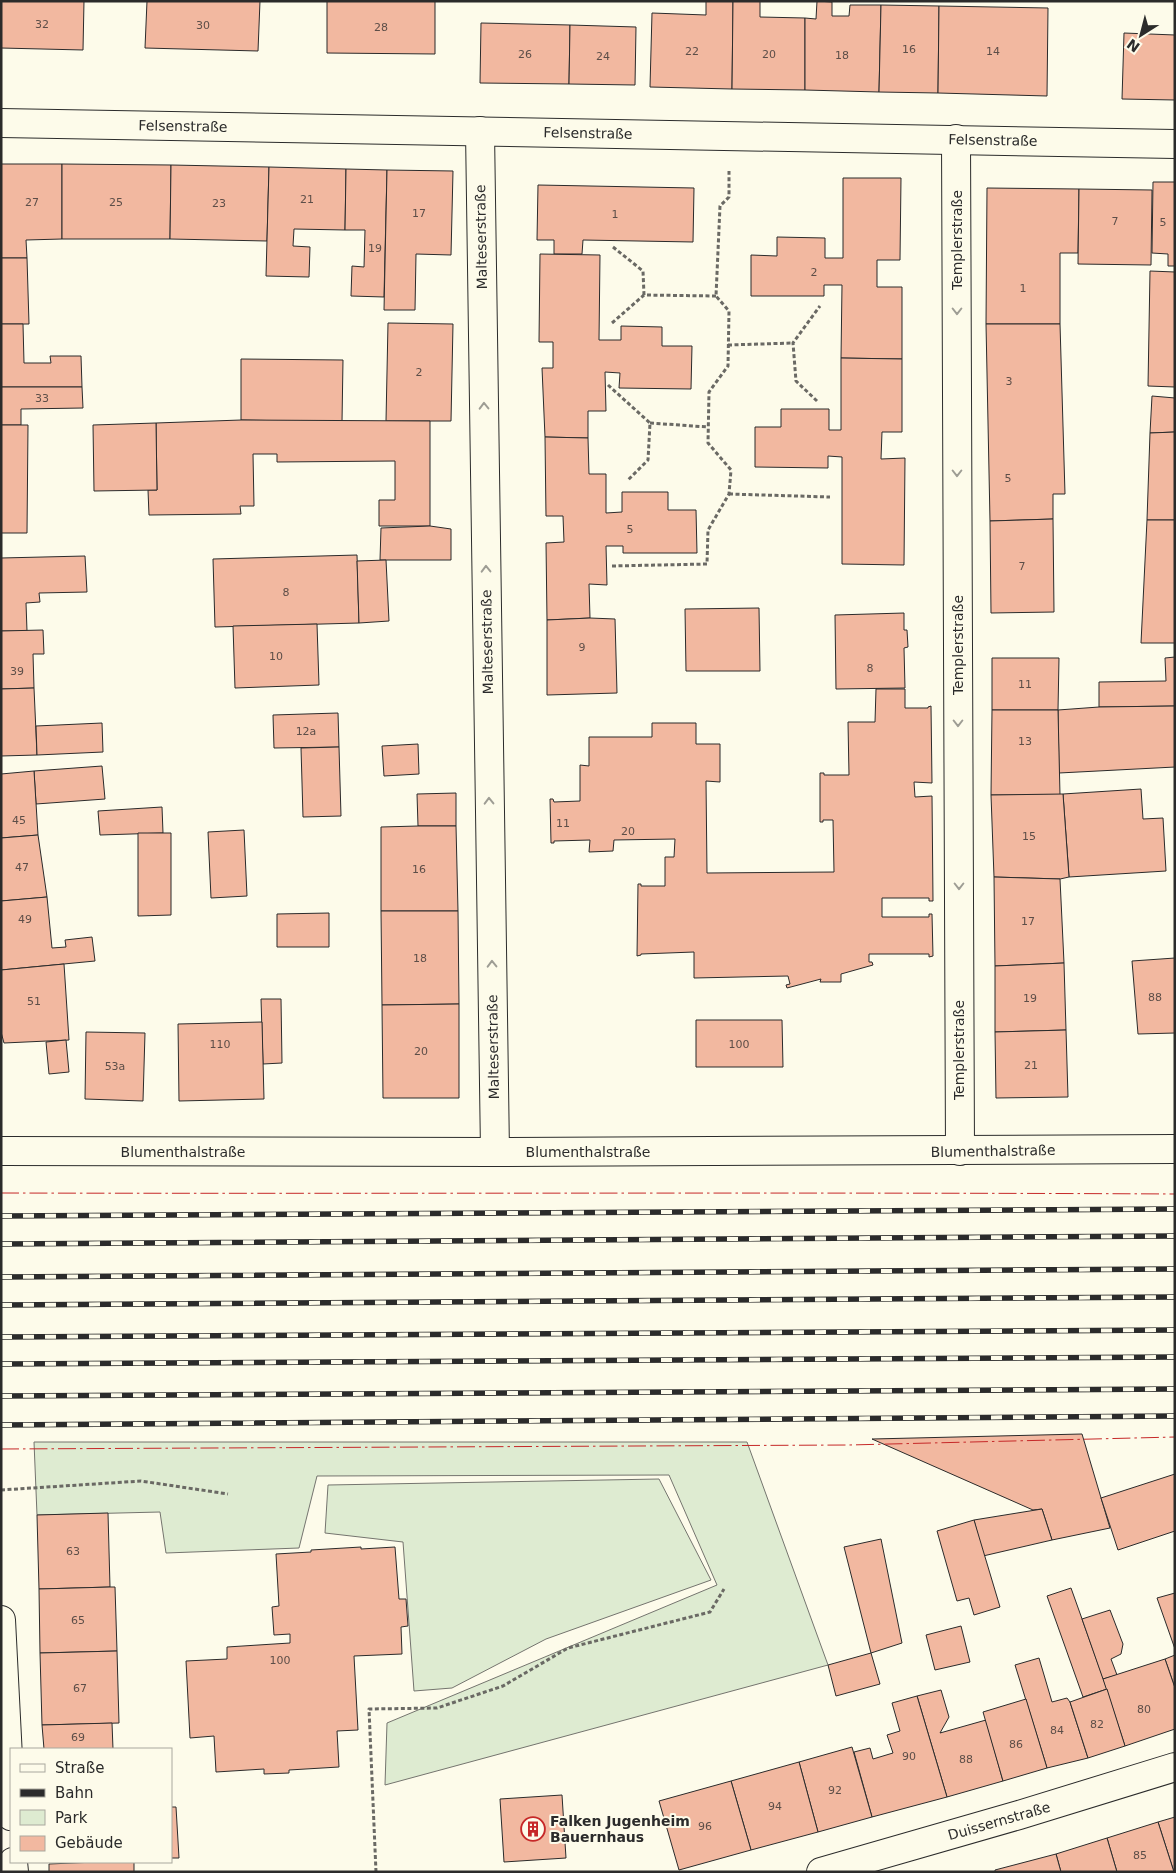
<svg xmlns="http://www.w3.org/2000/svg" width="1176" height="1873" viewBox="0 0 1176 1873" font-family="'DejaVu Sans',sans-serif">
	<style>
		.green { fill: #deebd1; stroke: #74746e }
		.building { fill: #f2b8a0; stroke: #2b2b2b }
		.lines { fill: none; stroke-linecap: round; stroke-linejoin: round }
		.street-casing { stroke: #2b2b2b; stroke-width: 30 }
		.path { stroke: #6a6964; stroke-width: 3; stroke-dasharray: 4 2.5; stroke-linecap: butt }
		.street { stroke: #fdfbea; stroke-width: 28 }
		.rail-casing { stroke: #2b2b2b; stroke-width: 5.5 }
		.rail { stroke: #fdfbea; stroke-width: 4; stroke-dasharray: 11; stroke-linecap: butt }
		.power { stroke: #c62828; stroke-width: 1; stroke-dasharray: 18 4 2.5 4; stroke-linecap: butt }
		.oneway { stroke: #9e9d94 }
		.labels { text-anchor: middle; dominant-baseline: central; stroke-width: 4; stroke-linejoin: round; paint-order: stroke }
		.number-label { font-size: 11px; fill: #5d4e48 }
		.street-label { font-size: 14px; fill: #2b2b2b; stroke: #fdfbea }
		.poi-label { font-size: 14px; font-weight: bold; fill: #2b2b2b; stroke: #fdfbea; text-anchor: start }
	</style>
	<rect width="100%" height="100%" fill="#fdfbea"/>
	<g class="green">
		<polygon points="34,1442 747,1442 828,1665 385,1785 387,1723 717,1585 669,1475 317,1476 299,1548 166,1553 160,1512 37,1515"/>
		<polygon points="659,1479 711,1580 546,1639 452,1688 414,1691 403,1542 325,1533 328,1485"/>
	</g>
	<g class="building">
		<polygon points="1,1 84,1 83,50 1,48"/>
		<polygon points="147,1 260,1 258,51 145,48"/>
		<polygon points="327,1 435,1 435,54 327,53"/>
		<polygon points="706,1 733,1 732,89 650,87 652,13 706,15"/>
		<polygon points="733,1 760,1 760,17 805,18 805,90 732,89"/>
		<polygon points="817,1 832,2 832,16 849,16 850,5 881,5 879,92 805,90 805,18 816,19"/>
		<polygon points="881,5 939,6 938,93 879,92"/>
		<polygon points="939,6 1048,8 1047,96 938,93"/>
		<polygon points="481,23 570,25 569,84 480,83"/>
		<polygon points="570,25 636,27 635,85 569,84"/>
		<polygon points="1124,33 1175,35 1175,100 1122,99"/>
		<polygon points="1,164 62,164 62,239 26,240 27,258 1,258"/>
		<polygon points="62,164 171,165 170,239 62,239"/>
		<polygon points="171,165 269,167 267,241 170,239"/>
		<polygon points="269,167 346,169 345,230 294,229 293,246 310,247 309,277 266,276"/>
		<polygon points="346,169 387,170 384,297 351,296 352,266 364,267 365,230 345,230"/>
		<polygon points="387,170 453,171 451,255 416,254 415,310 384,310"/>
		<polygon points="843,178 901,178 900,260 877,260 877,287 902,287 902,359 841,358 842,285 824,285 824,296 751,296 751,255 777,256 777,237 825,238 825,258 843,258"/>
		<polygon points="1153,182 1175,182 1175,266 1168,266 1168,254 1152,253"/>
		<polygon points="538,185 694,188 693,242 583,240 582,254 554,254 554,240 537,240"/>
		<polygon points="987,188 1079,189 1078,253 1060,253 1060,324 986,324"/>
		<polygon points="1079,189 1152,190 1151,265 1078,264"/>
		<polygon points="540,254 600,255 599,340 621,340 621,326 662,327 662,346 692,346 691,389 619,388 620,373 605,372 606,411 588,411 588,438 545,437 542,368 553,368 553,342 539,342"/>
		<polygon points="1,258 27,258 29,324 1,324"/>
		<polygon points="1150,271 1175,272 1175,387 1148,386"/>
		<polygon points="388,323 453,324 451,421 386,421"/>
		<polygon points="1,324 23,324 24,363 51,363 50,356 81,356 82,387 1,387"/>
		<polygon points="986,324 1060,324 1065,494 1053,494 1053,519 990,521"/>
		<polygon points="841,358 902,359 902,432 882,432 881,459 905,458 904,565 842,564 842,457 828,456 828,468 755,467 755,427 781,427 781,409 829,409 829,430 841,430"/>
		<polygon points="241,359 343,360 342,422 241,420"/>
		<polygon points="1,387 82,387 83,408 21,409 21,425 1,425"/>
		<polygon points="1152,396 1175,398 1175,432 1150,433"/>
		<polygon points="241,420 430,421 430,526 379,526 379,500 395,500 395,461 277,462 277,454 253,454 254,506 240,506 241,514 149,515 148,490 157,490 156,423"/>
		<polygon points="156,423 157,490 94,491 93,425"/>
		<polygon points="1,425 28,425 27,533 1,533"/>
		<polygon points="1175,432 1175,520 1147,520 1150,433"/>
		<polygon points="545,437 588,438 589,474 606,474 606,513 622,512 622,492 668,492 668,510 696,510 697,553 623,553 623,546 606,546 607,585 589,584 590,618 547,620 546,543 564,542 563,516 546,516"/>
		<polygon points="1053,519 1054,612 991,613 990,521"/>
		<polygon points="1147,520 1175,520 1175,643 1141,643"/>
		<polygon points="430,526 451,529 451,560 380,560 381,528"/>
		<polygon points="357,555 359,623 215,627 213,559"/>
		<polygon points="85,556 87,592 39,593 40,602 26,603 27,631 1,631 1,558"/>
		<polygon points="386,560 389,621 359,623 357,561"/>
		<polygon points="759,608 760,671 686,671 685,609"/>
		<polygon points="904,613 904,630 907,630 908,647 904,648 905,688 836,689 835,615"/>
		<polygon points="590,618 615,619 617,693 547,695 547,620"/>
		<polygon points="317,624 319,685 235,688 233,626"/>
		<polygon points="43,630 44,654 33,654 34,688 1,689 1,631"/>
		<polygon points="1175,657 1175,706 1099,707 1099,682 1166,681 1165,658"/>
		<polygon points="992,658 1059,658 1058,710 992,710"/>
		<polygon points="34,688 37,755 1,756 1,689"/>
		<polygon points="876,689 905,689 905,708 928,708 928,707 931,706 932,783 914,782 915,797 932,796 933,901 929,901 929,898 882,898 882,917 929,917 929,914 932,914 933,956 929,957 929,954 869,954 869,962 872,962 873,965 841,974 841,982 820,982 821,979 787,988 786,985 790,984 788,976 694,978 694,952 641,954 641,955 637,956 638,884 641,884 641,886 665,886 665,857 674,857 675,839 614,840 613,851 589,852 590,840 554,841 554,843 551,843 550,799 553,799 554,802 580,801 580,765 589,766 589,737 652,737 652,723 696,723 696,744 720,744 720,782 706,781 707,873 834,872 833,820 823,820 823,822 820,822 820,773 824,773 824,775 849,775 848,722 875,722"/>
		<polygon points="1175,706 1175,767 1059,773 1058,710 1099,707"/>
		<polygon points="992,710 1058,710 1060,795 991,795"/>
		<polygon points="338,713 339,747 274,748 273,715"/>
		<polygon points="102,723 103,752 37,755 36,726"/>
		<polygon points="418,744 419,774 384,776 382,746"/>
		<polygon points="339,747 341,816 303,817 301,748"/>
		<polygon points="102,766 105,799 36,804 34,771"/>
		<polygon points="34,771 38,835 1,838 1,774"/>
		<polygon points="1141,789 1143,819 1163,818 1166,871 1069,877 1063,794"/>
		<polygon points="456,793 456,826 418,826 417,794"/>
		<polygon points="1063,794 1069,877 1060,879 994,877 991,795"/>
		<polygon points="162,807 163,833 100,835 98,811"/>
		<polygon points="418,826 456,826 458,911 381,911 381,827"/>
		<polygon points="244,830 247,896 211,898 208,832"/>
		<polygon points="138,833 171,833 171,915 138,916"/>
		<polygon points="38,835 47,897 1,901 1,838"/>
		<polygon points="994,877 1060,879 1064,963 995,966"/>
		<polygon points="47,897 52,948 66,947 65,940 92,937 95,961 1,970 1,901"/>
		<polygon points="381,911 458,911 459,1004 382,1005"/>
		<polygon points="329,913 329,947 277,947 277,914"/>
		<polygon points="1175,958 1175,1033 1138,1034 1132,961"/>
		<polygon points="1064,963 1066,1030 995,1032 995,966"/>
		<polygon points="64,964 69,1040 4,1043 1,1032 1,970"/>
		<polygon points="261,999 281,999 282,1063 263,1064"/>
		<polygon points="459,1004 459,1098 383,1098 382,1005"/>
		<polygon points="696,1020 782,1020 783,1067 696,1067"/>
		<polygon points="262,1022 264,1099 179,1101 178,1024"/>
		<polygon points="1066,1030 1068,1097 996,1098 995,1032"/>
		<polygon points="86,1032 145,1033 143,1101 85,1099"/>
		<polygon points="66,1040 69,1072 49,1074 46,1042"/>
		<polygon points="1082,1434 1110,1528 1052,1540 1042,1509 1033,1510 872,1439"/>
		<polygon points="1175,1474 1175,1531 1118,1550 1101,1498"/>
		<polygon points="1042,1509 1052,1540 983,1556 974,1520"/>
		<polygon points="108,1513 110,1587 39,1589 37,1515"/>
		<polygon points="974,1520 1000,1607 974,1615 969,1598 957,1601 937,1531"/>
		<polygon points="881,1539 902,1643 871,1653 844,1547"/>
		<polygon points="361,1547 361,1549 395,1547 399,1599 406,1599 408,1626 401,1627 402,1654 354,1656 358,1730 337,1731 339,1767 289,1770 289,1773 264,1774 264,1769 216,1772 214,1736 190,1738 186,1661 227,1659 227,1647 290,1643 290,1634 274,1635 272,1607 279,1606 276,1554 311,1552 311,1550"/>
		<polygon points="110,1587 115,1587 117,1651 40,1653 39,1589"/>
		<polygon points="1071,1588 1107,1689 1083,1697 1047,1596"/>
		<polygon points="1175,1593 1175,1649 1157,1598"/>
		<polygon points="1110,1610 1123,1644 1121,1654 1111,1659 1117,1675 1103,1679 1082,1619"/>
		<polygon points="961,1626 970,1662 935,1670 926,1635"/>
		<polygon points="117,1651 119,1723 42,1725 40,1653"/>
		<polygon points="871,1653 880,1684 836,1696 828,1665"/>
		<polygon points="1175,1655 1175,1688 1165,1659"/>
		<polygon points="1039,1658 1052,1702 1067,1698 1070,1702 1088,1758 1047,1768 1015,1665"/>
		<polygon points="1165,1659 1175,1688 1175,1729 1125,1746 1103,1679"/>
		<polygon points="1107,1689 1125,1746 1088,1758 1070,1702"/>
		<polygon points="941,1690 949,1717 940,1733 986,1720 1003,1781 947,1797 917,1696"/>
		<polygon points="917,1696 947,1797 872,1817 854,1752 870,1748 873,1759 893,1753 887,1735 900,1731 892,1703"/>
		<polygon points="1026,1699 1047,1768 1003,1781 983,1712"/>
		<polygon points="112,1723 113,1749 44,1749 42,1725"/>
		<polygon points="852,1747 872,1817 818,1832 799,1762"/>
		<polygon points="799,1762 818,1832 751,1850 731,1781"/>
		<polygon points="731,1781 751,1850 679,1870 659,1801"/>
		<polygon points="562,1795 566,1858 504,1862 500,1799"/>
		<polygon points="171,1807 176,1807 179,1858 171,1858"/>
		<polygon points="1175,1817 1175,1872 1174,1872 1158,1822"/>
		<polygon points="1158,1822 1174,1872 1117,1872 1107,1838"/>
		<polygon points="1107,1838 1117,1872 1061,1872 1056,1854"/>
		<polygon points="1056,1854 1061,1872 995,1872 995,1870"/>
		<polygon points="96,1862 134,1862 134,1872 49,1872 49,1864"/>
	</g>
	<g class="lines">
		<g class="street-casing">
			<g id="street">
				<polyline points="1,123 1175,144"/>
				<polyline points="480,131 495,1152"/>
				<polyline points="956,139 960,1151"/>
				<polyline points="1,1151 495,1152 1175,1149"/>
				<polyline points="1,1620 11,1816"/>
				<polyline points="13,1862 14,1872"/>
				<polyline points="821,1872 1019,1815 1175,1767"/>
			</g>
		</g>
		<g class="path">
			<polyline points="613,247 643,271 644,295"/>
			<polyline points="612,323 644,295 716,296"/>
			<polyline points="728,345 793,343"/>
			<polyline points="608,385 650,423 648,460 628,480"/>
			<polyline points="817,401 796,381 793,343 820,306"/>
			<polyline points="650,423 708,427"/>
			<polyline points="729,494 830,497"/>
			<polyline points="612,566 707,564 708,530 729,494 731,470 708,443 709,392 728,366 729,311 716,296 720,206 729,197 729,171"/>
			<polyline points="1,1490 141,1481 228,1494"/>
			<polyline points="376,1872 369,1709 437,1708 503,1686 568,1648 710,1612 724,1589"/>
		</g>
		<use href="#street" class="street"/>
		<g class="rail-casing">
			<g id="rail">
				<polyline points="1,1216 1175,1209"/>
				<polyline points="1,1244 1175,1236"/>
				<polyline points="1,1277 1175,1269"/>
				<polyline points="1,1305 1175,1297"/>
				<polyline points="1,1337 1175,1330"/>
				<polyline points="1,1364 1175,1357"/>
				<polyline points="1,1396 1175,1389"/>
				<polyline points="1,1425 1175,1416"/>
			</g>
		</g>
		<use href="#rail" class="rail"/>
		<g class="power">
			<path d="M 1,1193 C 392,1194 784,1192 1175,1194"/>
			<polyline points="1,1449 849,1445 1175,1437"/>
		</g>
	</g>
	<defs><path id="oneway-chevron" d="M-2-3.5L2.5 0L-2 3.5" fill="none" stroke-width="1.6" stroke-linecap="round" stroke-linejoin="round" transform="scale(1.25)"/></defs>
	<g class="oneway">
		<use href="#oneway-chevron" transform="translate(957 311) rotate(90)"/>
		<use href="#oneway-chevron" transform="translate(484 406) rotate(-91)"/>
		<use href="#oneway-chevron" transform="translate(957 473) rotate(90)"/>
		<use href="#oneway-chevron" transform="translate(486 569) rotate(-91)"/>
		<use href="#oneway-chevron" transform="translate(958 723) rotate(90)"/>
		<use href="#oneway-chevron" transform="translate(489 801) rotate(-91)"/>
		<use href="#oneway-chevron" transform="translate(959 886) rotate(90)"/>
		<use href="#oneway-chevron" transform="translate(492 964) rotate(-91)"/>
	</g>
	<defs>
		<g id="building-ring" transform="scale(1.25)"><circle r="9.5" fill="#fdfbea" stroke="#c62828" stroke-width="1.5"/><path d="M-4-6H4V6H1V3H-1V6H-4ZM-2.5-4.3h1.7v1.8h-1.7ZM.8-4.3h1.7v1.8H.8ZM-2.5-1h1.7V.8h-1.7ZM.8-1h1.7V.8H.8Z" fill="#c62828"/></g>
	</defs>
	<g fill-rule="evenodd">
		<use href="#building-ring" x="533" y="1829"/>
	</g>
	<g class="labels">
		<g class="number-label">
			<text x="42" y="24">32</text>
			<text x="203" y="25">30</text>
			<text x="381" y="27">28</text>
			<text x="909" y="49">16</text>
			<text x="692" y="51">22</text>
			<text x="993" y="51">14</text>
			<text x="525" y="54">26</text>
			<text x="769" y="54">20</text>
			<text x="842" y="55">18</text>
			<text x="603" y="56">24</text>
			<text x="307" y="199">21</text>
			<text x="32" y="202">27</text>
			<text x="116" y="202">25</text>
			<text x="219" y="203">23</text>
			<text x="419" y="213">17</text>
			<text x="615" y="214">1</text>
			<text x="1115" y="221">7</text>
			<text x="1163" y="222">5</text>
			<text x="375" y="248">19</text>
			<text x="814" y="272">2</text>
			<text x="1023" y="288">1</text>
			<text x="419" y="372">2</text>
			<text x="1009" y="381">3</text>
			<text x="42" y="398">33</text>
			<text x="1008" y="478">5</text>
			<text x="630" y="529">5</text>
			<text x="1022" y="566">7</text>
			<text x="286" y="592">8</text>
			<text x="582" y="647">9</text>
			<text x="276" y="656">10</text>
			<text x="870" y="668">8</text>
			<text x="17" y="671">39</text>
			<text x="1025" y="684">11</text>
			<text x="306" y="731">12a</text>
			<text x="1025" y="741">13</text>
			<text x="19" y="820">45</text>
			<text x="563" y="823">11</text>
			<text x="628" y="831">20</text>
			<text x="1029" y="836">15</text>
			<text x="22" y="867">47</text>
			<text x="419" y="869">16</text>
			<text x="25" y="919">49</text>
			<text x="1028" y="921">17</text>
			<text x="420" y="958">18</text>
			<text x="1155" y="997">88</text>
			<text x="1030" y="998">19</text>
			<text x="34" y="1001">51</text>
			<text x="220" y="1044">110</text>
			<text x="739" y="1044">100</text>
			<text x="421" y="1051">20</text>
			<text x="1031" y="1065">21</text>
			<text x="115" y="1066">53a</text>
			<text x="73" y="1551">63</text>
			<text x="78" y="1620">65</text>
			<text x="280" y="1660">100</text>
			<text x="80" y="1688">67</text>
			<text x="1144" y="1709">80</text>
			<text x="1097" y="1724">82</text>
			<text x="1057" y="1730">84</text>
			<text x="78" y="1737">69</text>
			<text x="1016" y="1744">86</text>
			<text x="909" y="1756">90</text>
			<text x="966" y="1759">88</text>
			<text x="835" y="1790">92</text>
			<text x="775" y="1806">94</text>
			<text x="705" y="1826">96</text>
			<text x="1140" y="1855">85</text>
		</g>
		<g class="street-label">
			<text transform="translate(183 126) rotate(1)">Felsenstraße</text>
			<text transform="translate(588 133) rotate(1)">Felsenstraße</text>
			<text transform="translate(993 140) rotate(1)">Felsenstraße</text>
			<text transform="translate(481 237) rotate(-91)">Malteserstraße</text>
			<text transform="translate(957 240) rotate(-90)">Templerstraße</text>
			<text transform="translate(487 642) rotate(-91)">Malteserstraße</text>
			<text transform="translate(958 645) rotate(-90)">Templerstraße</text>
			<text transform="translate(493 1047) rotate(-91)">Malteserstraße</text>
			<text transform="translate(959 1050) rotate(-90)">Templerstraße</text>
			<text transform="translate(993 1151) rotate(-1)">Blumenthalstraße</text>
			<text x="183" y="1152">Blumenthalstraße</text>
			<text x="588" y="1152">Blumenthalstraße</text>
			<text transform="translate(999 1821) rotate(-16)">Duissernstraße</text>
		</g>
		<g class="poi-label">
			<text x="550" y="1821">Falken Jugenheim<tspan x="550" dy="16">Bauernhaus</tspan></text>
		</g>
	</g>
	<rect width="1176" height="1873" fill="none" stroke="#2b2b2b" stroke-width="5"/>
	<rect x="10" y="1748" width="162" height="115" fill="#fdfbea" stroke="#a9a89e"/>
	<rect x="20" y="1764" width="25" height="8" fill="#fdfbea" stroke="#a9a89e"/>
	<text x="55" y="1773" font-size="15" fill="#2b2b2b">Straße</text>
	<rect x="20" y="1789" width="25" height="8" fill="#2b2b2b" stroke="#a9a89e"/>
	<text x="55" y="1798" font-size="15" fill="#2b2b2b">Bahn</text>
	<rect x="20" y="1810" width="25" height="15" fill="#deebd1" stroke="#a9a89e"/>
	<text x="55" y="1823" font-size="15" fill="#2b2b2b">Park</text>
	<rect x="20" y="1836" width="25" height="15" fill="#f2b8a0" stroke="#a9a89e"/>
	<text x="55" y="1848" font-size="15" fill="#2b2b2b">Gebäude</text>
	<g transform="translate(1141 35) rotate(216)" stroke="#fdfbea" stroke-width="4" paint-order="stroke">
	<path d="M0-4L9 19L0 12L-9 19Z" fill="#2b2b2b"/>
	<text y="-8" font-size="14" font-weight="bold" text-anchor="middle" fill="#2b2b2b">N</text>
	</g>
</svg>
